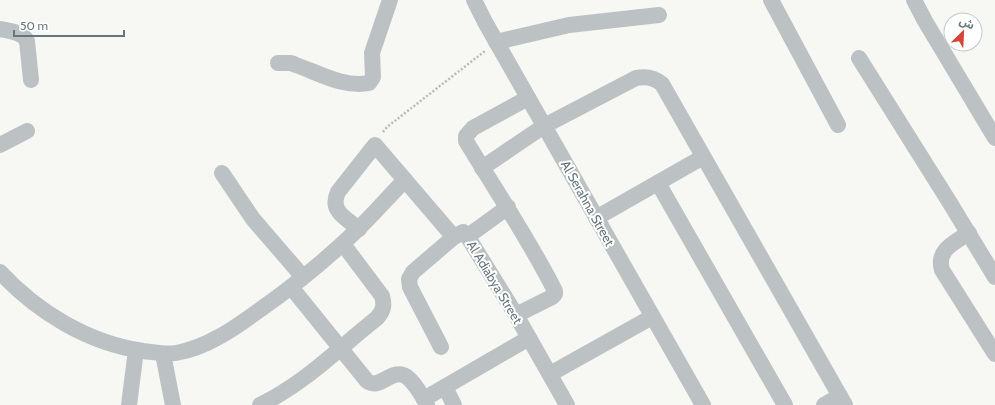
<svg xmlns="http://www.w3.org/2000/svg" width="995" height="405" viewBox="0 0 995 405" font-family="Cabin,'Noto Sans Arabic',sans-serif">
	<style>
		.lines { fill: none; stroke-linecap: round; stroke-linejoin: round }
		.path { stroke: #b7bbbd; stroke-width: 2.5; stroke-dasharray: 2 2; stroke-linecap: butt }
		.street { stroke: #bcc2c4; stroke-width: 16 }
		.labels { text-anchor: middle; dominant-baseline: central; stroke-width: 4; stroke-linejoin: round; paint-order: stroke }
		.street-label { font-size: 13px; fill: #65767d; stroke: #fff }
	</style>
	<rect width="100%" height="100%" fill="#f7f7f4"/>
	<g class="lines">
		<polyline class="path" points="383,132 387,127 485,51"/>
		<g class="street">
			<polyline points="474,0 485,22 703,405"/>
			<polyline points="771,0 838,125"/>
			<polyline points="914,0 925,21 995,138"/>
			<path d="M 0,29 C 9,31 23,32 27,41 L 31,80"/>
			<polyline points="496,42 569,25 659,15"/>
			<polyline points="859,58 950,203 995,277"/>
			<path d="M 278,63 L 291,63 L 296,65 C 319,73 344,88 369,83 L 373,77 L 372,53 L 390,0"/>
			<polyline points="0,145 27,131"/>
			<path d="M 482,168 L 544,126 L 636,78 C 646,76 654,77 662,84 L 845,405"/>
			<polyline points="222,173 253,219 303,277"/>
			<polyline points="658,183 785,405"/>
			<polyline points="596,218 703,157"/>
			<path d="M 359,229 C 346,218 329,211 338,192 L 375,145 L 452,235 L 456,236 L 463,232 L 466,234 L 516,315 L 567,405"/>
			<path d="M 969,233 C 954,243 936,250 942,270 L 995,354"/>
			<polyline points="468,236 508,207"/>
			<path d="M 0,272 C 37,312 88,343 143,351 C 154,352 165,355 176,353 C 207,348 236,327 261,309 C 295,285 327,259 357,230 C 374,214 389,196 405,180"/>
			<path d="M 291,287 L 367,381 C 380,391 393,366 407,377 C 414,382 423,397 427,405"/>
			<path d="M 516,315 L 552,297 L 555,294 L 555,291 C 529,239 496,191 466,141 L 466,136 L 473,128 L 528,98"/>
			<polyline points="441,347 410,287 409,279 413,272 455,236"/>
			<polyline points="163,354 173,405"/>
			<polyline points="550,374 652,317"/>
			<polyline points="445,387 454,405"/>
			<polyline points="424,399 529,338"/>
			<polyline points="129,405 136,350"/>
			<path d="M 260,405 C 304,384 339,348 377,318 C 383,311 385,306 382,296 L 343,244"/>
			<polyline points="824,405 840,396"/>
		</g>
	</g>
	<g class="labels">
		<g class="street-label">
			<text transform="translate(588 203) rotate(61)">Al Serahna Street</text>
			<text transform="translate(495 282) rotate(59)">Al Adiabya Street</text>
		</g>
	</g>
	<g transform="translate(963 32) rotate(24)"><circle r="19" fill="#ffffff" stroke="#c1c8cb"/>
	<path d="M0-3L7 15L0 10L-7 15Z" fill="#d34638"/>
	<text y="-6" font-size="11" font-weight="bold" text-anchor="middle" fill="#65767d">ش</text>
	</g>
	<path d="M14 30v6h110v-6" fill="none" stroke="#65767d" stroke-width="2"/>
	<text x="20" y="30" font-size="12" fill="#65767d" stroke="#ffffff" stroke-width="3" paint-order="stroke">50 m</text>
</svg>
